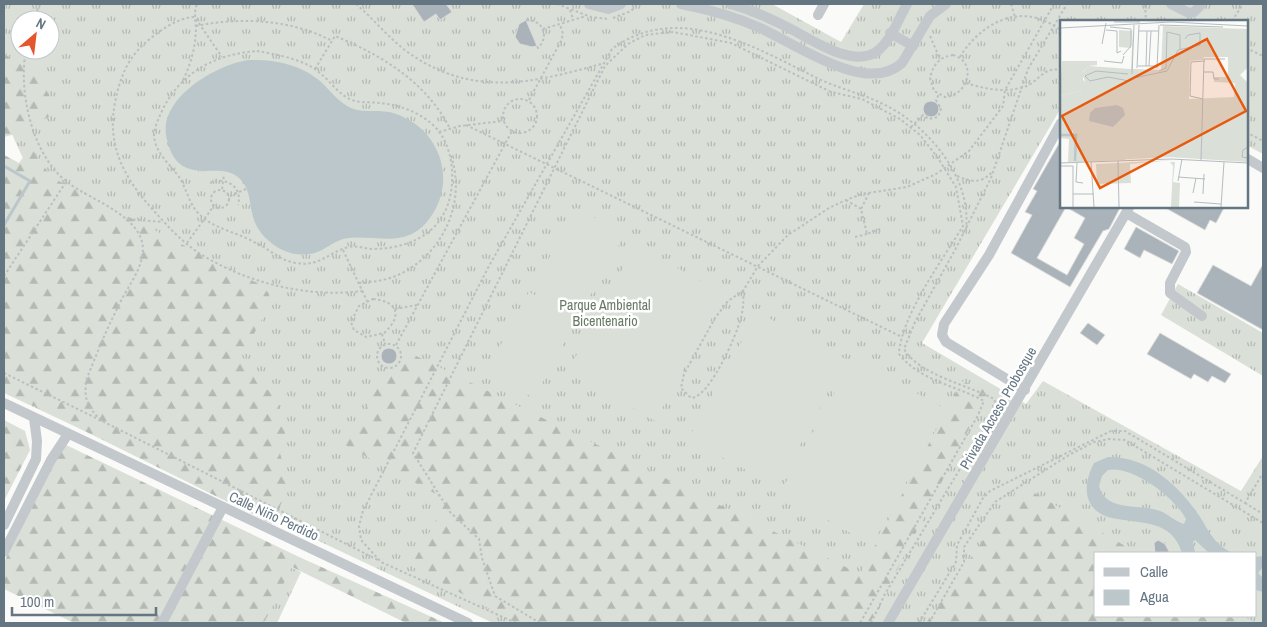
<svg xmlns="http://www.w3.org/2000/svg" width="1267" height="627" viewBox="0 0 1267 627" font-family="'Archivo Narrow',sans-serif">
	<style>
		.grass { fill: url(#grass-tufts); fill-rule: evenodd }
		.forest { fill: url(#forest-firs) }
		.pitch { fill: #dadfd7 }
		.water { fill: #bbc7cb; fill-rule: evenodd }
		.lines { fill: none; stroke-linecap: round; stroke-linejoin: round }
		.stream { stroke: #bbc7cb; stroke-width: 3 }
		.building { fill: #aab3b9; stroke: #dcdcda; fill-rule: evenodd }
		.path { stroke: #bbbfc2; stroke-width: 2; stroke-dasharray: 2.5 2.5; stroke-linecap: butt }
		.minor { stroke: #c3c8cc; stroke-width: 10 }
		.labels { text-anchor: middle; dominant-baseline: central; stroke-width: 5; stroke-linejoin: round; paint-order: stroke }
		.park-label { font-size: 14px; fill: #687a64; stroke: #fff }
		.street-label { font-size: 14px; fill: #657683; stroke: #fff }
		.inset-river { fill: none; stroke: #bbc7cb; stroke-width: 2.5 }
		.inset-road { fill: none; stroke: #b5bdc2; stroke-width: 1 }
		.view { fill: #e8590c; fill-opacity: 0.15; stroke: #e8590c; stroke-width: 2.5 }
		.inset-edge { fill: none; stroke: #657683; stroke-width: 2.5 }
	</style>
	<defs>
		<pattern id="grass-tufts" width="24" height="20" patternUnits="userSpaceOnUse" patternTransform="scale(1.25)"><rect width="24" height="20" fill="#dadfd7"/><path d="M3 7l-1-3M5 7V3M7 7l1-3M15 17l-1-3M17 17v-4M19 17l1-3" fill="none" stroke="#b4b9b4"/></pattern>
		<pattern id="forest-firs" width="22" height="20" patternUnits="userSpaceOnUse" patternTransform="scale(1.25)"><rect width="22" height="20" fill="#dadfd7"/><path d="M5 1l3.5 6h-7zM16 11l3.5 6h-7z" fill="#b4b9b4"/></pattern>
	</defs>
	<rect width="100%" height="100%" fill="#fafaf8"/>
	<g class="grass">
		<path d="M 4,4 L 772,4 L 841,42 L 864,4 L 1263,4 L 1263,154 L 1246,145 L 1246,21 L 1061,21 L 1061,108 L 922,343 L 1026,404 L 1043,381 L 1241,491 L 1263,456 L 1263,623 L 493,623 L 4,393 L 4,238 L 36,187 L 11,132 L 6,73 L 9,57 L 4,54 ZM 20,20 L 50,20 L 50,50 L 20,50 ZM 1096,553 L 1256,553 L 1256,616 L 1096,616 Z"/>
		<polygon points="1178,284 1263,333 1263,376 1161,315"/>
		<polygon points="291,567 301,572 277,623 264,623"/>
	</g>
	<g class="forest">
		<polygon points="4,54 43,76 53,114 23,132 4,137"/>
		<polygon points="31,146 51,177 263,286 269,294 270,304 242,356 257,383 277,396 285,433 280,454 286,472 287,490 272,524 4,391 4,155 19,163"/>
		<polygon points="400,348 860,574 962,381 988,391 870,623 516,623 411,566 447,500 345,445"/>
		<polygon points="4,420 25,431 30,450 4,501"/>
		<polygon points="64,444 297,556 445,623 406,623 292,567 264,623 74,623 4,589 4,562"/>
		<polygon points="1021,485 1137,553 1096,553 1096,616 1243,616 1256,623 926,623"/>
	</g>
	<g class="pitch">
		<polygon points="576,208 625,234 581,312 534,286"/>
		<polygon points="635,245 725,294 655,421 568,371"/>
		<polygon points="529,292 578,317 534,398 486,372"/>
		<polygon points="758,312 845,359 778,487 688,439"/>
		<polygon points="853,359 946,409 872,545 780,493"/>
	</g>
	<g class="water">
		<path d="M 248,60 C 273,59 300,64 320,81 C 330,90 338,102 351,108 C 365,114 381,108 396,114 C 438,128 457,177 432,215 C 409,250 380,235 349,238 C 338,239 331,245 322,250 C 305,259 283,254 269,241 C 243,219 257,194 239,178 C 222,163 197,179 179,163 C 173,158 170,150 168,143 C 153,101 215,65 248,60 Z"/>
		<path d="M 1108,457 C 1145,456 1176,483 1196,511 C 1208,528 1213,545 1233,553 L 1209,553 L 1195,540 L 1193,542 L 1195,553 L 1182,553 C 1172,519 1140,524 1112,518 C 1083,511 1082,486 1094,463 ZM 1108,470 C 1133,465 1175,498 1186,519 L 1184,524 C 1176,522 1168,514 1160,511 C 1139,503 1106,513 1099,486 L 1102,476 Z"/>
		<polygon points="1263,556 1263,567 1258,573 1263,578 1263,592 1256,590 1256,557"/>
	</g>
	<g class="lines">
		<polyline class="stream" points="4,166 30,181 4,225"/>
	</g>
	<g class="building">
		<polygon points="412,4 446,4 452,12 440,20 436,14 424,22"/>
		<polygon points="526,20 537,46 532,47 520,44 515,37 519,24"/>
		<circle cx="931" cy="109" r="8"/>
		<path d="M 1061,140 L 1061,206 L 1121,206 L 1109,229 L 1103,231 L 1070,287 L 1011,253 L 1032,215 L 1025,212 L 1037,191 L 1033,189 ZM 1066,207 L 1085,218 L 1074,238 L 1084,244 L 1067,275 L 1037,258 Z"/>
		<polygon points="1162,206 1225,206 1216,223 1210,220 1205,230"/>
		<polygon points="1136,227 1179,251 1172,264 1144,250 1140,258 1124,249"/>
		<polygon points="1263,264 1263,330 1197,293 1213,265 1251,286"/>
		<polygon points="1088,323 1105,335 1097,345 1080,333"/>
		<polygon points="1160,333 1231,374 1225,383 1212,376 1208,382 1194,374 1191,379 1147,354"/>
		<circle cx="389" cy="356" r="8"/>
		<polygon points="1158,540 1165,544 1170,553 1155,553 1154,543"/>
	</g>
	<g class="lines">
		<g class="path">
			<path d="M 356,4 C 374,19 389,39 409,53 C 473,98 533,83 601,64"/>
			<polyline points="557,4 591,17 608,19"/>
			<polyline points="1011,4 1015,17"/>
			<polyline points="1145,5 1146,21"/>
			<polyline points="570,10 573,19"/>
			<path d="M 194,17 C 176,18 158,32 145,43 C 127,59 119,80 115,103 C 107,142 122,174 147,203 C 163,221 179,240 199,253 C 246,283 307,298 363,291"/>
			<polyline points="613,18 631,11 638,4"/>
			<polyline points="196,19 222,57"/>
			<polyline points="33,20 40,4"/>
			<path d="M 526,20 C 543,20 550,36 538,48 L 537,46"/>
			<polyline points="1232,21 1243,4"/>
			<path d="M 196,26 C 240,17 291,19 332,41"/>
			<polyline points="543,29 586,16"/>
			<polyline points="930,36 940,59"/>
			<polyline points="1246,48 1263,56"/>
			<path d="M 26,50 C 18,91 32,155 67,182 C 91,201 151,218 142,257 C 139,274 126,289 119,305 C 107,328 97,353 87,378 C 83,398 87,407 102,421 L 378,560"/>
			<path d="M 257,51 C 278,55 305,59 321,74 C 331,82 339,95 352,100 C 360,103 371,102 380,103 C 401,105 422,113 437,129 C 447,141 451,156 452,170 C 455,222 423,248 373,249 C 364,249 358,245 349,247 C 328,252 321,267 296,263 C 278,260 270,249 254,242 C 236,232 215,229 200,215 C 189,205 187,189 179,177 C 169,163 156,154 154,136 C 154,128 158,120 161,113 C 179,73 215,54 257,51 Z"/>
			<path d="M 953,55 C 978,62 968,96 945,97 L 934,91 L 930,78 C 933,65 939,57 953,55 Z"/>
			<path d="M 960,57 C 976,30 1008,8 1040,19 C 1047,21 1054,26 1061,30"/>
			<path d="M 315,69 L 335,36 C 381,55 427,82 450,129"/>
			<path d="M 183,80 C 191,64 196,45 196,27 C 195,19 194,12 197,4"/>
			<path d="M 966,83 C 985,89 1004,93 1024,87 C 1038,83 1043,66 1061,70"/>
			<circle cx="520" cy="116" r="17"/>
			<polyline points="529,100 561,41 563,34 560,24"/>
			<polyline points="466,125 902,337"/>
			<polyline points="911,127 923,115 929,119 938,117 941,109 936,100 939,94"/>
			<polyline points="439,132 460,126 503,121"/>
			<polyline points="1246,132 1263,141"/>
			<path d="M 957,176 C 971,182 981,184 992,172"/>
			<path d="M 210,183 C 226,176 243,187 238,205"/>
			<polyline points="222,189 224,174"/>
			<circle cx="220" cy="199" r="9"/>
			<polyline points="869,193 861,209 867,234 880,229"/>
			<polyline points="230,196 246,189"/>
			<polyline points="846,200 861,209"/>
			<polyline points="128,219 163,222"/>
			<polyline points="855,237 867,234"/>
			<polyline points="187,243 213,207"/>
			<polyline points="343,250 367,301"/>
			<polyline points="4,276 66,182"/>
			<path d="M 359,283 C 374,282 390,280 404,272 C 445,250 466,200 451,156"/>
			<path d="M 743,291 C 744,301 743,309 741,318 C 736,336 710,397 691,398 L 681,388 L 684,374 L 715,318 L 728,301 L 743,291 L 758,266 L 788,235 L 829,208 L 846,200 L 862,194 L 907,187 L 936,174 L 969,151 L 1003,106 L 1005,90 L 1054,4"/>
			<path d="M 373,299 C 398,301 403,316 384,333 L 366,337 L 354,330 L 351,322 L 359,306 Z"/>
			<polyline points="395,309 417,305"/>
			<polyline points="382,334 385,344"/>
			<circle cx="389" cy="356" r="12"/>
			<polyline points="396,345 512,131"/>
			<polyline points="4,373 98,419"/>
			<polyline points="1245,503 1263,514"/>
			<path d="M 516,623 L 381,562 L 361,540 L 359,526 L 363,511 L 489,266 L 612,49 C 678,0 756,48 819,79 C 840,89 863,94 883,104 C 928,125 972,178 966,229"/>
			<path d="M 540,623 L 495,596 L 482,558 L 479,539 L 450,512 L 413,453 L 605,66 L 628,44 L 645,35 L 673,32 L 731,43 L 831,92 L 862,99 L 900,119 L 920,135 L 938,158 L 956,187 L 963,226 C 943,259 901,316 899,354 C 920,381 955,385 984,401 L 977,417 L 860,623"/>
			<path d="M 871,623 L 885,594 L 997,407 L 994,399 C 968,385 919,375 904,349 L 915,322 L 955,250 L 991,178 L 1028,69 L 1067,4"/>
			<polyline points="919,623 956,562 957,545 983,498 990,491 1111,431 1125,431 1245,503 1263,473"/>
			<polyline points="929,623 964,562 964,547 995,502 1069,455 1094,442 1109,439 1125,440 1263,523"/>
		</g>
		<g class="minor">
			<polyline points="589,4 608,9 621,4"/>
			<path d="M 681,4 C 707,9 733,16 758,27 C 795,43 866,96 902,63 L 930,16 L 946,4"/>
			<path d="M 731,4 C 748,9 765,16 781,24 C 806,35 849,69 876,52 C 890,43 899,18 907,4"/>
			<polyline points="1171,4 1189,13 1194,12 1202,4"/>
			<polyline points="818,15 824,4"/>
			<polyline points="890,33 913,46"/>
			<polyline points="1246,158 1263,168"/>
			<polyline points="1126,213 1185,247 1186,252 1170,283 1170,293 1202,316"/>
			<polyline points="1025,390 946,342 942,335 944,324 989,255 1061,123"/>
			<polyline points="4,403 468,623"/>
			<polyline points="4,525 36,459 37,441 34,418"/>
			<polyline points="4,552 51,460 68,434"/>
			<polyline points="162,623 223,507"/>
			<polyline points="888,623 1130,206"/>
		</g>
	</g>
	<g class="labels">
		<g class="park-label">
			<text x="605" y="305">Parque Ambiental<tspan x="605" dy="16">Bicentenario</tspan></text>
		</g>
		<g class="street-label">
			<text transform="translate(998 408) rotate(-60)">Privada Acceso Probosque</text>
			<text transform="translate(274 516) rotate(25)">Calle Niño Perdido</text>
		</g>
	</g>
	<g transform="translate(1060 20)">
		<rect width="188" height="188" fill="#fafaf8"/>
		<path d="M 103,6 L 187,9 L 187,48 L 180,55 L 187,62 L 187,142 L 110,137 L 16,142 L 17,116 L 6,102 L 0,102 L 0,76 L 22,70 L 26,63 L 22,54 L 28,46 L 71,49 L 73,7 L 73,49 L 101,50 ZM 144,37 L 168,37 L 168,57 L 154,57 L 154,62 L 175,63 L 174,77 L 129,79 L 130,41 L 143,40 ZM 59,10 L 72,11 L 71,28 L 59,27 ZM 110,142 L 115,142 L 113,162 L 120,163 L 119,187 L 111,187 L 113,146 Z" fill="#dadfd7" fill-rule="evenodd"/>
		<path d="M 2,41 L 37,41 L 37,45 L 28,46 L 23,52 L 23,60 L 29,64 L 22,70 L 0,76 ZM 136,81 L 139,81 L 140,138 L 84,136 L 84,127 L 69,126 L 69,112 L 135,110 ZM 149,90 L 187,91 L 187,124 L 176,132 L 176,139 L 143,137 ZM 0,102 L 12,103 L 15,106 L 11,114 L 14,111 L 51,114 L 51,122 L 61,129 L 65,140 L 8,142 L 9,119 L 0,118 ZM 115,140 L 70,144 L 71,163 L 37,164 L 36,144 Z" fill="#dadfd7"/>
		<path d="M 90,86 L 103,86 L 103,105 L 90,104 ZM 108,86 L 121,86 L 121,98 L 122,86 L 135,86 L 135,106 L 108,105 Z" fill="#dadfd7"/>
		<path d="M 57,85 L 63,88 L 65,95 L 53,107 L 29,101 L 30,93 L 35,88 Z" fill="#bbc7cb"/>
		<path class="inset-river" d="M 0,115 L 16,115 L 15,141"/>
		<path class="inset-road" d="M 54,2 L 80,2M 100,5 L 163,7M 50,7 L 71,9 L 71,26 L 63,35M 0,8 L 111,2 L 188,6M 46,10 L 57,11 L 57,33 L 61,31M 79,11 L 98,11M 42,24 L 46,3M 44,41 L 62,43 L 64,36M 78,46 L 96,46M 86,46 L 87,11M 89,46 L 91,11M 77,48 L 79,5M 97,48 L 99,5M 99,51 L 106,48 L 107,12 L 120,15 L 120,29M 144,52 L 153,52 L 154,59 L 159,59M 68,54 L 36,51 L 25,56 L 30,61 L 48,57 L 69,61M 72,54 L 74,5M 74,58 L 107,51 L 118,30 L 140,25 L 140,13 L 128,15 L 125,19M 143,79 L 130,76 L 131,42 L 145,41M 188,127 L 183,130 L 182,137 L 188,138M 141,140 L 144,39 L 165,39M 58,141 L 59,187M 31,142 L 34,187M 0,143 L 111,139 L 188,143M 17,143 L 16,162 L 23,163M 0,146 L 13,146 L 13,187M 118,157 L 145,159M 118,161 L 122,139M 133,173 L 136,158M 13,174 L 34,174M 143,174 L 144,154M 134,182 L 161,184M 161,187 L 164,142"/>
		<path class="view" d="M 147,19 L 186,91 L 40,168 L 2,96 Z"/>
		<rect width="188" height="188" class="inset-edge"/>
	</g>
	<rect width="1267" height="627" fill="none" stroke="#657683" stroke-width="10"/>
	<rect x="1094" y="552" width="162" height="65" fill="#ffffff" stroke="#c1c8cd"/>
	<rect x="1104" y="568" width="25" height="8" fill="#c3c8cc" stroke="#c1c8cd"/>
	<text x="1140" y="577" font-size="15" fill="#657683">Calle</text>
	<rect x="1104" y="590" width="25" height="15" fill="#bbc7cb" stroke="#c1c8cd"/>
	<text x="1140" y="602" font-size="15" fill="#657683">Agua</text>
	<g transform="translate(35 35) rotate(28)"><circle r="24" fill="#ffffff" stroke="#c1c8cd"/>
	<path d="M0-4L9 19L0 12L-9 19Z" fill="#e4572e"/>
	<text y="-8" font-size="14" font-weight="bold" text-anchor="middle" fill="#657683">N</text>
	</g>
	<path d="M12 607v8h144v-8" fill="none" stroke="#657683" stroke-width="2.5"/>
	<text x="20" y="607" font-size="15" fill="#657683" stroke="#ffffff" stroke-width="4" paint-order="stroke">100 m</text>
</svg>
